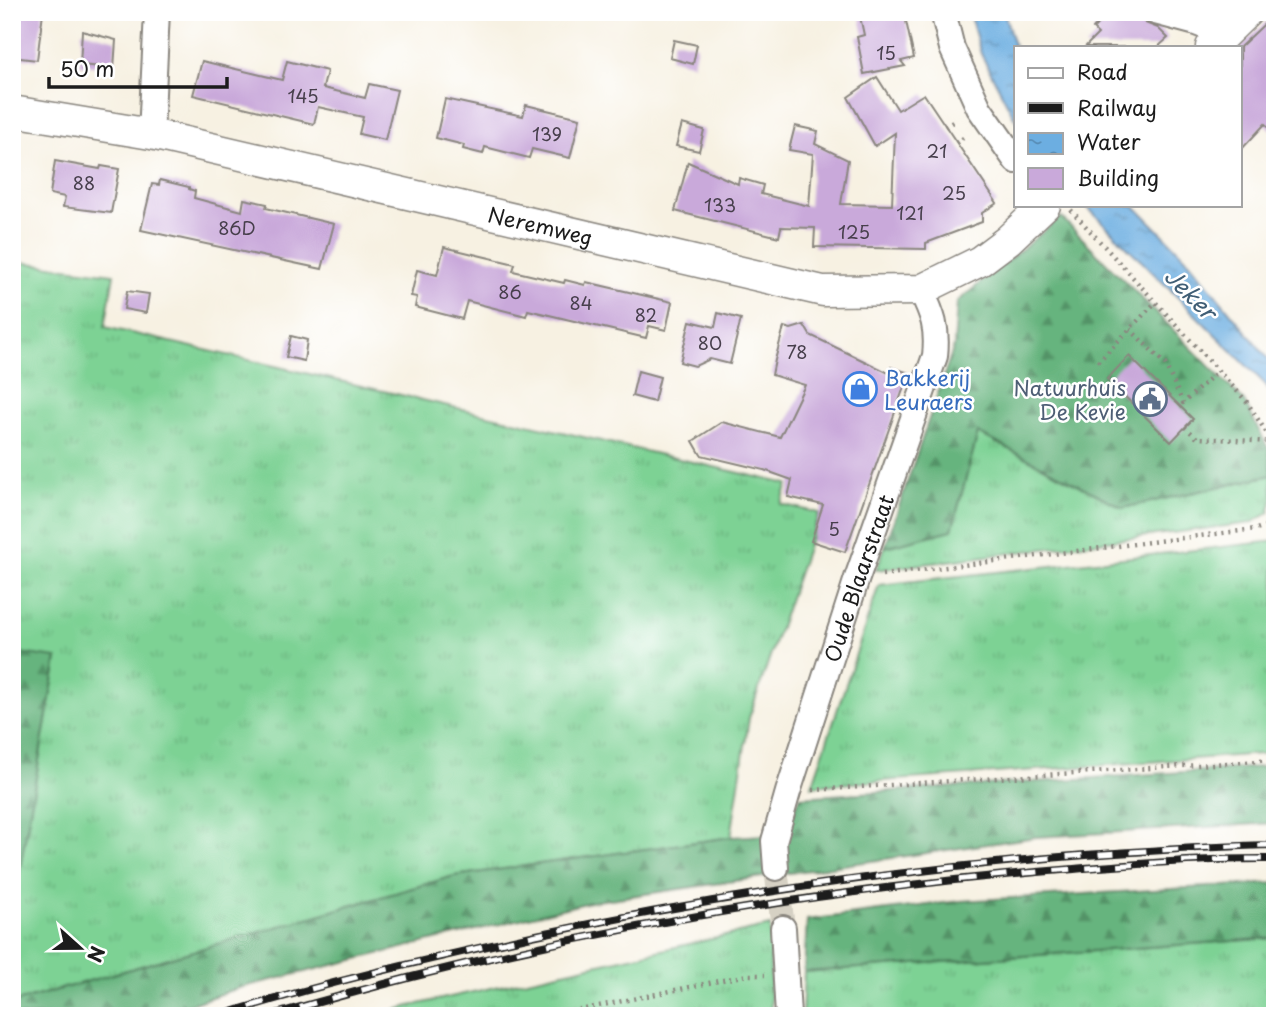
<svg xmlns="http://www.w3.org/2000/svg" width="1287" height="1028" viewBox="0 0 1287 1028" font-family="'Playpen Sans',sans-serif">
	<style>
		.grass { fill: url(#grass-tufts); stroke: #4c7758; stroke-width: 2 }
		.forest { fill: url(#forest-firs); stroke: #41684d; stroke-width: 2 }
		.water { fill: url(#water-ripples); stroke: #44657e; stroke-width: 2 }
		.building { fill: #c9a9da }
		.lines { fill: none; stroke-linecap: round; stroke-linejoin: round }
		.minor-tunnel { stroke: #d6d1c4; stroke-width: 24; stroke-dasharray: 24 12; stroke-linecap: butt }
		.minor-casing { stroke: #8a867f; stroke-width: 28 }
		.tertiary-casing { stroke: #8a867f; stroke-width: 33 }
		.path { stroke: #8a867f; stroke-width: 4.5; stroke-dasharray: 2 5; stroke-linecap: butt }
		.minor { stroke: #fff; stroke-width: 24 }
		.tertiary { stroke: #fff; stroke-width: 30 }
		.rail-casing { stroke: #1c1c1c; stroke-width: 8 }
		.rail { stroke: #fff; stroke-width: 5; stroke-dasharray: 16; stroke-linecap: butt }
		.labels { text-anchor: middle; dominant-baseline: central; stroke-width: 5; stroke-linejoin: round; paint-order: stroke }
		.number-label { font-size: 18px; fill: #473f4c }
		.street-label { font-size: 21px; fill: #1c1c1c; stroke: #fff }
		.shop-label { font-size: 21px; fill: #366cbe; stroke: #fff; text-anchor: start }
		.service-label { font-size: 21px; fill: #4e5e75; stroke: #fff; text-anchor: end }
		.water-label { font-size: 23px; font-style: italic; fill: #405e75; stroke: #fff }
	</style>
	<defs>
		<pattern id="grass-tufts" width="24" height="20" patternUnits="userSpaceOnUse" patternTransform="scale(1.75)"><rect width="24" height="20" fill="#7dd294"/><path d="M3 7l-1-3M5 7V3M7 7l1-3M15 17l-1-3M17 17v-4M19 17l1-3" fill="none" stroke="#6bb47f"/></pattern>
		<pattern id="forest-firs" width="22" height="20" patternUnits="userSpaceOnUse" patternTransform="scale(1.75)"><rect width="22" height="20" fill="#66b47e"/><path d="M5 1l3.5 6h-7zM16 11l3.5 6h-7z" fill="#539266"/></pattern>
		<pattern id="water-ripples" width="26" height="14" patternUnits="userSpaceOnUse" patternTransform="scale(1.75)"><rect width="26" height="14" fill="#6caee1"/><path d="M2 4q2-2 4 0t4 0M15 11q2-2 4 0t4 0" fill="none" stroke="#588db6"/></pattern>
	</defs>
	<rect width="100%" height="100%" fill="#fff"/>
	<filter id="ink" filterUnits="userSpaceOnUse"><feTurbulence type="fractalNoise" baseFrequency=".0143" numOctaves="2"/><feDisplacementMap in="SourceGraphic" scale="14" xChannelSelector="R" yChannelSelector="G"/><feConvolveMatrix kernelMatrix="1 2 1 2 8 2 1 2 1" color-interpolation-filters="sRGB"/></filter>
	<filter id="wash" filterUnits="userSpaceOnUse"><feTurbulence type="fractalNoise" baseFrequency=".00686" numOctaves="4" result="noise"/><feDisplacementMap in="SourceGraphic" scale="28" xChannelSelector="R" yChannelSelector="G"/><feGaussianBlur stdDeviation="1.57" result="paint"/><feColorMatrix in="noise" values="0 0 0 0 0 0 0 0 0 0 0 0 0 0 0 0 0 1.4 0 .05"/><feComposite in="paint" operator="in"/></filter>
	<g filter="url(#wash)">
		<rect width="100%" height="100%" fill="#f7f1e2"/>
		<g class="grass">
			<polygon points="12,261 114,274 105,327 788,484 781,504 819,513 749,718 731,837 454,876 12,1003 12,913 57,659 12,652"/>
			<polygon points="978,433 1123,508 1272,475 1273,499 1269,513 1251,523 876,570 885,547 952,530"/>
			<polygon points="1275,541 1275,753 812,786 879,585"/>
			<polygon points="770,926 771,1016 373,1016 410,1006"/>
			<polygon points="1275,938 1275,1016 802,1016 804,972"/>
		</g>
		<g class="forest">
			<polygon points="1061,217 1244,401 1269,450 1272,475 1123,508 978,433 952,530 885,547 954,346 957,302"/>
			<polygon points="12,652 57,658 12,913"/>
			<polygon points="1275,766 1275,823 1036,837 590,902 235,989 156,1016 12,1016 12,1003 454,876 731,837 766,835 781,839 800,797"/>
			<polygon points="1275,883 1275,938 804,972 807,920 960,901"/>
		</g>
		<g class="water">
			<polygon points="969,12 1004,12 1016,52 1016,121 981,54"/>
			<polygon points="1085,205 1134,205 1187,259 1275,367 1275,401 1266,385"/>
		</g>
		<g id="blocks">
			<g class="building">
				<polygon points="12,12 43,12 37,60 12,57"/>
				<polygon points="859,12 904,12 914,58 901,61 905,66 864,74 857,37 864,35"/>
				<polygon points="1108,12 1141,12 1145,23 1158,28 1168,38 1158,47 1085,47 1098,34 1093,29"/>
				<polygon points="1275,14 1275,133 1265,124 1240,151 1240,47"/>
				<polygon points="82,31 116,40 114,68 80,65"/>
				<polygon points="674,40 697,45 693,64 670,58"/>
				<polygon points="202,61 282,80 287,61 327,71 323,88 365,98 369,84 397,90 385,140 359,134 363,117 318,107 314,124 193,95"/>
				<polygon points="877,77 898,110 924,94 997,203 982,213 982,222 926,243 926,249 814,247 815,228 781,227 779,237 675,211 688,162 738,184 739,178 763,185 761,194 809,206 813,154 789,150 795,126 818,131 815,144 848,160 841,204 892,205 895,133 875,146 848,97"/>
				<polygon points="445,99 523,116 526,105 580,118 570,158 532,149 529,158 485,147 483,154 463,149 464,145 436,138"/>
				<polygon points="682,124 704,130 699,151 676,146"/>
				<polygon points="55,161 100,169 101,166 119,169 111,213 63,207 65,197 50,194"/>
				<polygon points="160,180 189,187 189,189 195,191 194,198 242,211 244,199 267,204 266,208 334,224 322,269 141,230 152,184 159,185"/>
				<polygon points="444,247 515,264 513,271 564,283 565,280 585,285 586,282 672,302 666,330 649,326 646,338 528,310 526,316 467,301 462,319 415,307 417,297 411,296 417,270 437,275"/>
				<polygon points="127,291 149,294 146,313 124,309"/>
				<polygon points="718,313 741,319 730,364 710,359 695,366 680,362 690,321 715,327"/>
				<polygon points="804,325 810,335 889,373 891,367 909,373 845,552 811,541 823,505 788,497 792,480 764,470 701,455 693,441 722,422 780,437 805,385 772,375 775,360 784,327 791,329"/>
				<polygon points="291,336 307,340 304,361 286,357"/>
				<polygon points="1129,356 1193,419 1171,442 1107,379"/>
				<polygon points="638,371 660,377 654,402 632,396"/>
			</g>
		</g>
	</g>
	<g filter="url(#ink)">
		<use href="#blocks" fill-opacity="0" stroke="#8a867f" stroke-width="2"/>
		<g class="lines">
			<polyline class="minor-tunnel" points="776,868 783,928"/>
			<g class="minor-casing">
				<g id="minor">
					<polyline points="943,12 952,48 979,108 1016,161"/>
					<polyline points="1155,12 1196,23 1224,34"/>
					<polyline points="151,134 157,12"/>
					<path id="s1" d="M 776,868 L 774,841 L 788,792 L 857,578 L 935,356 C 938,328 933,315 921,290"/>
					<polyline points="783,928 788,1016"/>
				</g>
			</g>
			<g class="tertiary-casing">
				<g id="tertiary">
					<polyline points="1211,47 1247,12"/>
					<path id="s2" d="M 12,111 L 151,134 L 823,291 L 921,290 L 980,261 L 1008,240 L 1045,205"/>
				</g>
			</g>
			<g class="path">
				<polyline points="945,127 956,120"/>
				<polyline points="956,143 966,136"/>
				<polyline points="1071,210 1247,402 1275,446"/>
				<polyline points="1130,329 1165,364 1183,403 1218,371"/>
				<polyline points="1098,362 1155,303"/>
				<polyline points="1185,427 1197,438 1273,442"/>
				<polyline points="882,575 1256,529 1275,523"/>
				<polyline points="813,790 1275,760"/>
				<polyline points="551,1016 747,975 765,975"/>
			</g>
			<use href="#minor" class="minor"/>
			<use href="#tertiary" class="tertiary"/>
			<g class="rail-casing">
				<g id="rail">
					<path d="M 219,1016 C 319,984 425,960 527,937 C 712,897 898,869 1086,855 C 1149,851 1212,846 1275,845"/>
					<path d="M 269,1016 C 322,1001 375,986 428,973 C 639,920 857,886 1074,869 C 1141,864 1208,858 1275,859"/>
				</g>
			</g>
			<use href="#rail" class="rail"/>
		</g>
	</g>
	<defs>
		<g id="shop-ring" transform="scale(1.75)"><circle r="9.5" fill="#fff" stroke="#3f7fe0" stroke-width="1.5"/><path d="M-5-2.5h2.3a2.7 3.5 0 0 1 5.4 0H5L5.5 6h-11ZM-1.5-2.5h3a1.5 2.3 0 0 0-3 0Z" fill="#3f7fe0"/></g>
		<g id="civic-ring" transform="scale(1.75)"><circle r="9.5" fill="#fff" stroke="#5c6f8a" stroke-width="1.5"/><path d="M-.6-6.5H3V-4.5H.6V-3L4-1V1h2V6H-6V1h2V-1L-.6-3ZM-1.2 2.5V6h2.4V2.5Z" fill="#5c6f8a"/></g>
	</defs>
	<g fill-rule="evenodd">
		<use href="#shop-ring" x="860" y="389"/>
		<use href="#civic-ring" x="1150" y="399"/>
	</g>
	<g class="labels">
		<g class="number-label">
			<text x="886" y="52">15</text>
			<text x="303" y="95">145</text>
			<text x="547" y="133">139</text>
			<text x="937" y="150">21</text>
			<text x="84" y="182">88</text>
			<text x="954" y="192">25</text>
			<text x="720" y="204">133</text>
			<text x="910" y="212">121</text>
			<text x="237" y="227">86D</text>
			<text x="854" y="231">125</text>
			<text x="510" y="291">86</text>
			<text x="581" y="302">84</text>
			<text x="646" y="314">82</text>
			<text x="710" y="342">80</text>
			<text x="797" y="351">78</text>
			<text x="834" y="528">5</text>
		</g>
		<g class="street-label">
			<text stroke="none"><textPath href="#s2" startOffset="541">Neremweg</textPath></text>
			<text stroke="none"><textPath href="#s1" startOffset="303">Oude Blaarstraat</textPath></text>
		</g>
		<g class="shop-label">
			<text x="884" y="377">Bakkerij<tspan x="884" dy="24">Leuraers</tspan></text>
		</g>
		<g class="service-label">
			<text x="1126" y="387">Natuurhuis<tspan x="1126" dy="24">De Kevie</tspan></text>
		</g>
		<g class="water-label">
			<text transform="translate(1191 293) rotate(45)">Jeker</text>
		</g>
	</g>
	<rect width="1287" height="1028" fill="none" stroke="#fff" stroke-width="42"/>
	<rect x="1014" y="46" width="228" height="161" fill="#ffffff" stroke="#a4a4a4" stroke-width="2"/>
	<rect x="1028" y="68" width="35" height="10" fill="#ffffff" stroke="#a4a4a4" stroke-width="2"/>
	<text x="1077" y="80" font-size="21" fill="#1c1c1c">Road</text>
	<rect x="1028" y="103" width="35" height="10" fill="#1c1c1c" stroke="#a4a4a4" stroke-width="2"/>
	<text x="1077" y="116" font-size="21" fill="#1c1c1c">Railway</text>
	<rect x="1028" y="133" width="35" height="21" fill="url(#water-ripples)" stroke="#a4a4a4" stroke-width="2"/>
	<text x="1077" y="150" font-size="21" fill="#1c1c1c">Water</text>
	<rect x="1028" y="168" width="35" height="21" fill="#c9a9da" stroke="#a4a4a4" stroke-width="2"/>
	<text x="1077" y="186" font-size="21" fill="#1c1c1c">Building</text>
	<g transform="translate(80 948) rotate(111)" stroke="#ffffff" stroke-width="5" paint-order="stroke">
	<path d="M0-5L12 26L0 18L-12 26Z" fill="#1c1c1c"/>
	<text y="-10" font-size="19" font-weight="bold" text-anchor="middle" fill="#1c1c1c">N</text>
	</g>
	<path d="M49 77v10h178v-10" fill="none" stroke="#1c1c1c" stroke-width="3.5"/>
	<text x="60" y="77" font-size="21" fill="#1c1c1c" stroke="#ffffff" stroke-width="5" paint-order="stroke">50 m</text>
</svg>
